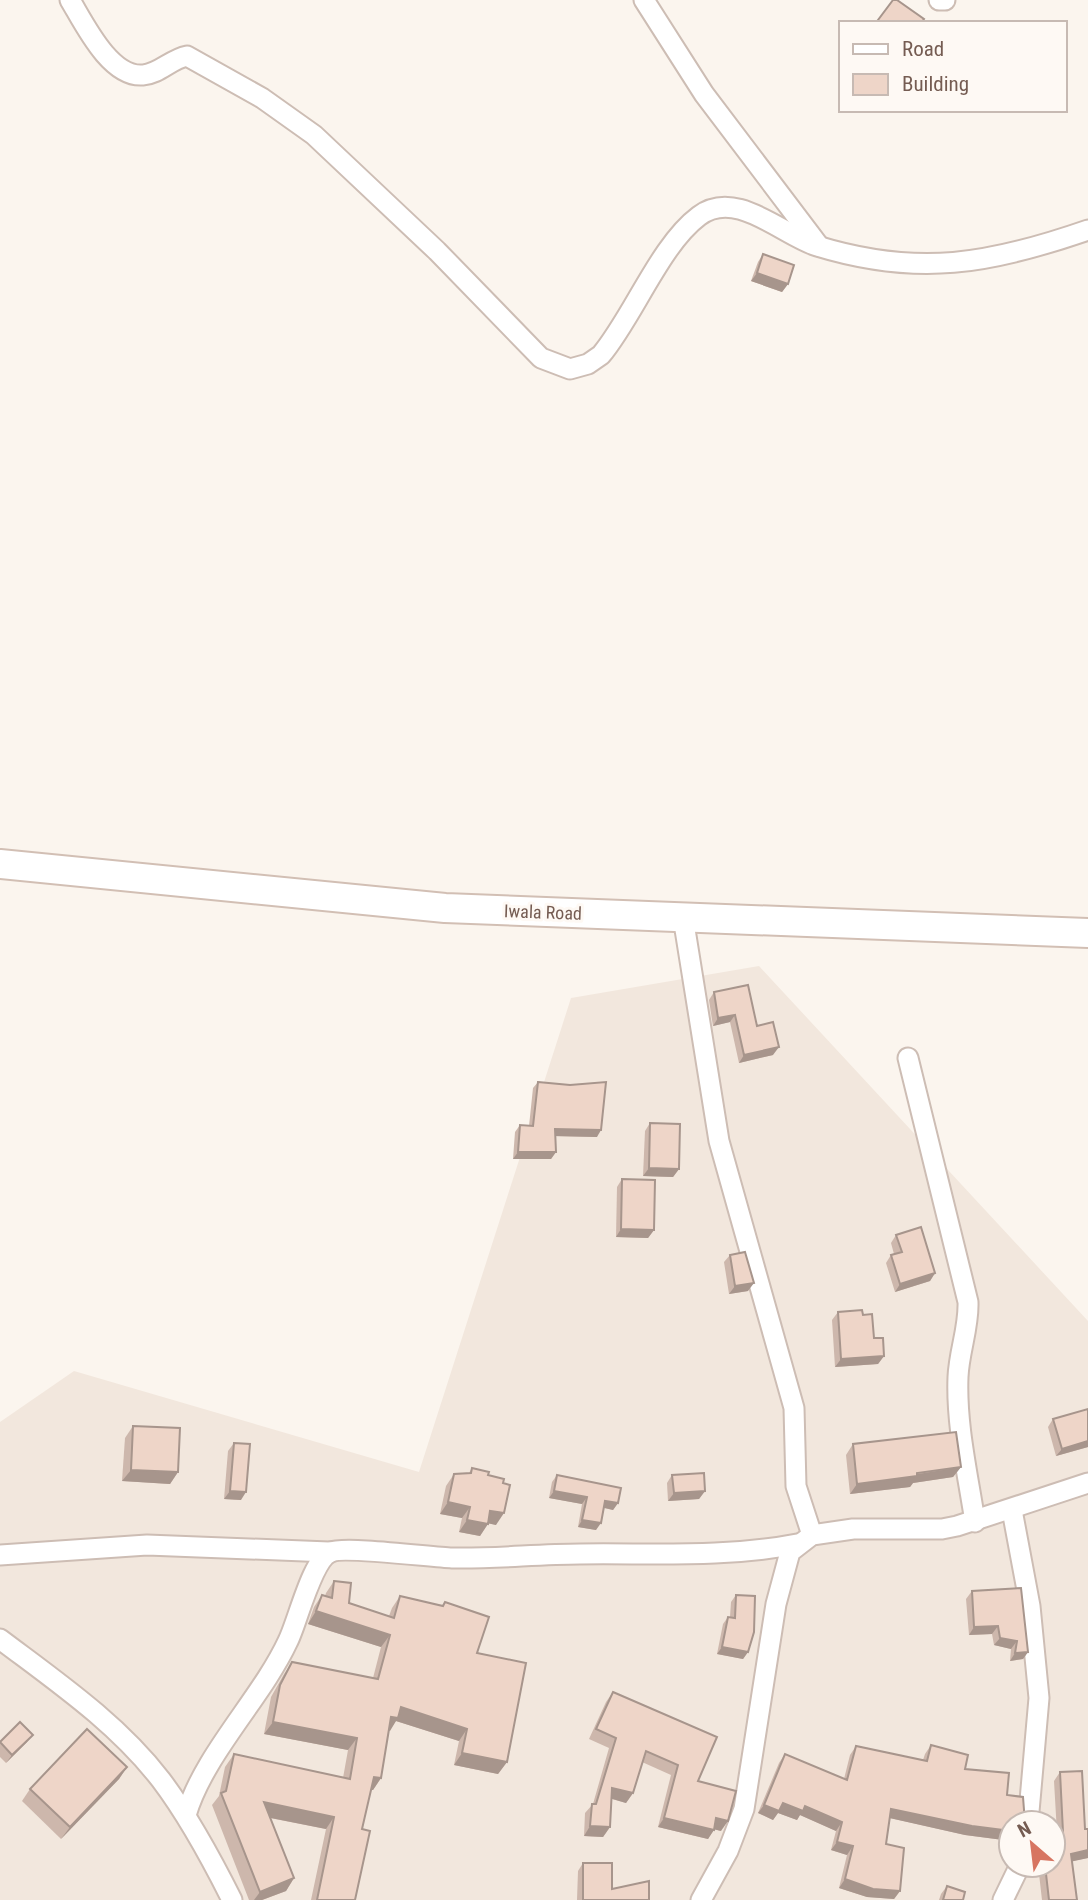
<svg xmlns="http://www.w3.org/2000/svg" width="1088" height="1900" viewBox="0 0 1088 1900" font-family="'Roboto Condensed',sans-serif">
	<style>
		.residential { fill: #f2e7dd; fill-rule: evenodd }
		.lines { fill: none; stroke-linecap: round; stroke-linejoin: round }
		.street-casing { stroke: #cdbdb4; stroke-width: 23 }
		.secondary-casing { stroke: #d2bfb4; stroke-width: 32 }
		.street { stroke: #fff; stroke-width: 19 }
		.secondary { stroke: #fff; stroke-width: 28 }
		.wall { fill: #cdb7ac }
		.shaded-wall { fill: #a7958c }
		.building { fill: #eed5c8; stroke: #a7958c; stroke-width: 2 }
		.labels { text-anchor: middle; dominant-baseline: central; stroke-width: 6; stroke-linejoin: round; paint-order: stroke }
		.street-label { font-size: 18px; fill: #755c52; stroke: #fef9f4 }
	</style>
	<rect width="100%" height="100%" fill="#fbf5ee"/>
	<path class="residential" d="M 759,966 L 1088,1321 L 1088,1900 L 0,1900 L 0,1422 L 74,1371 L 419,1472 L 571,998 ZM 1011,1823 L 1053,1823 L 1053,1865 L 1011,1865 Z"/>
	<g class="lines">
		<g class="street-casing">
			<g id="street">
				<path d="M 70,0 C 84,23 110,78 143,75 C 159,74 171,59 187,56 L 262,98 L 314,135 L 437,251 L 541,358 L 570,369 L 588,364 L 601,355 C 633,317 660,245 699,216 C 736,188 782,235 817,246 C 918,277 990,264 1088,230"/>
				<polyline points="644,0 704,94 819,246"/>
				<polyline points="939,0 945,0"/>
				<polyline points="683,917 719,1141 794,1408 796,1486 812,1535"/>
				<path d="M 908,1058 L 968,1302 C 969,1328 959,1351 958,1377 C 956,1425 968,1475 975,1522"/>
				<polyline points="1012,1510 1030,1606 1039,1698 1028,1823"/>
				<polyline points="0,1555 147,1545 329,1552"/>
				<path d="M 0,1639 C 57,1682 117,1723 161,1780 C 189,1817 211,1858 232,1900"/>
				<path d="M 186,1815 C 204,1754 261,1699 288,1641 C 298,1621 312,1559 331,1552 C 344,1546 430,1557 452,1558 C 495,1559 537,1554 580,1554 C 653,1553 725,1558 797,1544"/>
				<polyline points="701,1900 728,1851 744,1809 776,1604 790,1552 812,1535 853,1529 942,1529 957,1526 1088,1483"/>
				<polyline points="1003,1900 1020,1865"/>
			</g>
		</g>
		<g class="secondary-casing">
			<polyline id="secondary" points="0,864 445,908 1088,933"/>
		</g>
		<use href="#street" class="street"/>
		<use href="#secondary" class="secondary"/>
	</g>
	<g class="wall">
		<polygon points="763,254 788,284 782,292 751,281 758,262"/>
		<polygon points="714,992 757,1026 773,1055 739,1063 730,1022 713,1026 709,1000"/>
		<polygon points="538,1082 597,1137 556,1136 556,1152 551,1159 513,1159 515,1132 520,1125 529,1126 533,1088"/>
		<polygon points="650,1123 679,1169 673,1177 643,1176 645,1131"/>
		<polygon points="622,1179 654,1230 648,1238 616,1237 617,1187"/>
		<polygon points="896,1235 935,1273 930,1281 895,1292 886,1263 891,1255 894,1254 891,1243"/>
		<polygon points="730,1255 748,1291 729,1294 724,1262"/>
		<polygon points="838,1312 863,1315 874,1338 884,1356 878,1364 835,1367 832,1320"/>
		<polygon points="1053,1419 1088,1447 1056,1456 1048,1427"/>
		<polygon points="133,1426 178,1472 170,1484 122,1481 125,1438"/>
		<polygon points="234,1443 241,1500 224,1499 228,1451"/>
		<polygon points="853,1444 961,1467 953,1477 913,1483 910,1487 850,1494 846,1455"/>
		<polygon points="472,1468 488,1475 496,1525 488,1523 480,1536 459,1532 462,1518 440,1514 446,1486 454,1474 469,1473"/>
		<polygon points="557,1475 618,1503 613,1510 604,1508 596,1530 578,1527 582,1504 549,1498 552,1482"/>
		<polygon points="672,1475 705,1491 699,1499 668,1501 667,1483"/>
		<polygon points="334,1581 349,1603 389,1616 392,1608 400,1596 442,1606 445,1602 477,1653 507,1762 498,1774 454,1765 459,1741 396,1721 389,1730 381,1778 373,1790 371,1790 362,1829 355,1900 311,1900 326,1829 270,1818 294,1878 286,1891 262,1900 249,1900 212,1805 219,1796 225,1767 234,1754 343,1778 348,1750 264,1734 271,1697 284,1674 292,1662 373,1678 381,1647 308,1624 314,1607 322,1595 325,1596 326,1593"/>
		<polygon points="972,1591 1028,1652 1023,1659 1010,1661 1011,1649 994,1645 992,1634 969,1635 966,1599"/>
		<polygon points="736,1595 748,1652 743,1659 717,1654 723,1624 728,1617 730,1617 731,1602"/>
		<polygon points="613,1692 698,1781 721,1831 714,1829 708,1839 658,1827 671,1775 642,1762 633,1793 626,1803 612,1799 610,1827 603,1837 584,1836 585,1813 593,1804 609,1748 589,1739 606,1702"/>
		<polygon points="0,1742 27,1742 6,1763 0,1757"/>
		<polygon points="931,1745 965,1769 1007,1795 1011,1823 1011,1841 965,1835 890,1818 886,1844 900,1891 894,1899 867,1897 839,1888 847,1855 831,1850 836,1831 800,1815 797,1820 778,1813 773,1820 758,1813 779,1763 785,1754 844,1779 850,1755 856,1746 923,1760 925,1754"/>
		<polygon points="127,1767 119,1779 61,1839 22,1801 30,1789"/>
		<polygon points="1060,1772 1085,1829 1088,1829 1088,1858 1072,1861 1077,1900 1042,1900 1038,1865 1053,1865 1057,1833 1054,1781"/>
		<polygon points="583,1863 612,1889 649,1900 577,1900 578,1871"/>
		<polygon points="947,1886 963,1900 939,1900 941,1894"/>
	</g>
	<g class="shaded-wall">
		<polygon points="757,273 788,284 782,292 751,281"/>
		<polygon points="735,1015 730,1022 713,1026 718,1018"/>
		<polygon points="779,1047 773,1055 739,1063 744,1055"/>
		<polygon points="555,1129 601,1130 597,1137 551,1136"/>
		<polygon points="518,1152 556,1152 551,1159 513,1159"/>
		<polygon points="649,1168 679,1169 673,1177 643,1176"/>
		<polygon points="621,1229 654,1230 648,1238 616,1237"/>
		<polygon points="935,1273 930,1281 895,1292 900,1284"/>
		<polygon points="754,1283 748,1291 729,1294 735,1286"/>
		<polygon points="884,1356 878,1364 835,1367 841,1359"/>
		<polygon points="1088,1441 1088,1447 1056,1456 1062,1449"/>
		<polygon points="961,1467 953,1477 913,1483 910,1487 850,1494 857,1484"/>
		<polygon points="131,1470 178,1472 170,1484 122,1481"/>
		<polygon points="230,1491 246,1492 241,1500 224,1499"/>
		<polygon points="554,1491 587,1497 582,1504 549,1498"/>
		<polygon points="705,1491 699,1499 668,1501 674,1493"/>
		<polygon points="605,1501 618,1503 613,1510 601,1507"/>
		<polygon points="448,1502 470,1507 462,1518 440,1514"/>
		<polygon points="490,1511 504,1513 496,1525 482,1522"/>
		<polygon points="467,1520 488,1524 480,1536 459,1532"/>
		<polygon points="582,1520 601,1523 596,1530 578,1527"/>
		<polygon points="316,1611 390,1635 381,1647 308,1624"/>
		<polygon points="998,1626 992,1634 969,1635 974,1627"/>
		<polygon points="1000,1638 1017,1641 1011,1649 994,1645"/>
		<polygon points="722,1647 748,1652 743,1659 717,1654"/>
		<polygon points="1028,1652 1023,1659 1010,1661 1015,1653"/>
		<polygon points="401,1707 467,1729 459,1741 396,1721 390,1731 383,1729 391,1717"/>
		<polygon points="273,1722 357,1738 348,1750 264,1734"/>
		<polygon points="33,1735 27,1742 6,1763 12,1755"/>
		<polygon points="462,1753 507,1762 498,1774 454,1765"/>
		<polygon points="127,1767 119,1779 61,1839 70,1827"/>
		<polygon points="374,1777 381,1778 373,1790 365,1789"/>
		<polygon points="612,1788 633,1793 626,1803 606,1797"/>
		<polygon points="264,1802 334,1817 326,1829 256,1815"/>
		<polygon points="783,1803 805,1806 842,1822 836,1831 800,1815 797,1820 778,1813 773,1820 758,1813 764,1805"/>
		<polygon points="891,1809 1011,1831 1011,1841 965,1835 885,1817"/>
		<polygon points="664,1818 714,1830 708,1839 658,1827"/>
		<polygon points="716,1818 728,1821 721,1831 709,1828"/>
		<polygon points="590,1826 610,1827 603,1837 584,1836"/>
		<polygon points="837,1842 853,1846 847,1855 831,1850"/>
		<polygon points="1088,1850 1088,1858 1065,1863 1071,1854"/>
		<polygon points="294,1878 286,1891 262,1900 254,1900 260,1892"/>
		<polygon points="845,1879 900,1891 894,1899 867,1897 839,1888"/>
	</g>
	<g class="building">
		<polygon points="893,0 897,0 924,19 921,23 882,23 878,20"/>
		<polygon points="763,254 794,265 788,284 757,273"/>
		<polygon points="748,985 757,1026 773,1022 779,1047 744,1055 735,1015 718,1018 714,992"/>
		<polygon points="538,1082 570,1085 606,1082 601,1130 555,1129 556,1152 518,1152 520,1125 533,1126"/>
		<polygon points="650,1123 680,1124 679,1169 649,1168"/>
		<polygon points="622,1179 655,1180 654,1230 621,1229"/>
		<polygon points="921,1227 935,1273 900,1284 891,1255 902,1252 896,1235"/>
		<polygon points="745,1252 754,1283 735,1286 730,1255"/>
		<polygon points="862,1310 863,1315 872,1314 874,1338 883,1338 884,1356 841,1359 838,1312"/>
		<polygon points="1088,1409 1088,1441 1062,1449 1053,1419"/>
		<polygon points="133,1426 180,1428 178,1472 131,1470"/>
		<polygon points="956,1432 961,1467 917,1473 917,1476 857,1484 853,1444"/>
		<polygon points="234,1443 250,1444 246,1492 230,1491"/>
		<polygon points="472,1468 489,1472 488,1475 504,1479 503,1483 510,1485 504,1513 490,1511 488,1524 467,1520 470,1507 448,1502 454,1474 471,1473"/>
		<polygon points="704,1473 705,1491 674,1493 672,1475"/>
		<polygon points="557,1475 621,1488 618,1503 605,1501 601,1523 582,1520 587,1497 554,1491"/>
		<polygon points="334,1581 351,1583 349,1603 394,1618 400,1596 443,1606 445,1602 489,1617 477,1653 526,1663 507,1762 462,1753 467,1729 401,1707 398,1718 391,1717 381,1778 374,1777 362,1829 370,1831 355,1900 317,1900 334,1817 264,1802 294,1878 260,1892 221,1793 226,1791 234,1754 350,1779 357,1738 273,1722 280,1685 292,1662 378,1679 390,1635 316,1611 322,1595 332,1598"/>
		<polygon points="1021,1588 1028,1652 1015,1653 1017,1641 1000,1638 998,1626 974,1627 972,1591"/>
		<polygon points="736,1595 755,1596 754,1632 748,1652 722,1647 728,1617 735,1618"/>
		<polygon points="613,1692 717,1737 698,1781 736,1791 728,1821 716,1818 714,1830 664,1818 678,1765 646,1751 633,1793 612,1788 610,1827 590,1826 592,1804 596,1804 616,1738 596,1729"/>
		<polygon points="20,1722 33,1735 12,1755 0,1742"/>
		<polygon points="87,1729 127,1767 70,1827 30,1789"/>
		<polygon points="931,1745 968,1755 965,1769 1009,1773 1007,1795 1023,1797 1025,1823 1011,1823 1011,1831 972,1826 891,1809 886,1844 904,1848 900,1891 873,1889 845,1879 853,1846 837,1842 842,1822 805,1806 803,1811 783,1803 779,1811 764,1805 785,1754 847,1780 856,1746 927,1761"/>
		<polygon points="1082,1771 1085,1829 1088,1829 1088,1850 1071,1854 1077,1900 1049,1900 1045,1865 1053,1865 1053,1833 1063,1832 1060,1772"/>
		<polygon points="583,1863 612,1863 612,1889 649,1881 649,1900 583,1900"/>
		<polygon points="947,1886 965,1892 963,1900 943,1900"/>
	</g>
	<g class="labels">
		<g class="street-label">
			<text transform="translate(543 912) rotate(2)">Iwala Road</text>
		</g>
	</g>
	<rect x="839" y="21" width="228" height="91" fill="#fef9f4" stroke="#c7bab3" stroke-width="2"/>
	<rect x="853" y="44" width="35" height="10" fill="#ffffff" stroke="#c7bab3" stroke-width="2"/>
	<text x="902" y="56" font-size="21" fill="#755c52">Road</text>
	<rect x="853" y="74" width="35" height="21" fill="#eed5c8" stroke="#c7bab3" stroke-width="2"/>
	<text x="902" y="91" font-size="21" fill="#755c52">Building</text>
	<g transform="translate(1032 1844) rotate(332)"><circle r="33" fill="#fef9f4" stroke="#c7bab3" stroke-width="2"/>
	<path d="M0-5L12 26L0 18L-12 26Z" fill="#d77561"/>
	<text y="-10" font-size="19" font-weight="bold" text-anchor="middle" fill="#755c52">N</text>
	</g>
</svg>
